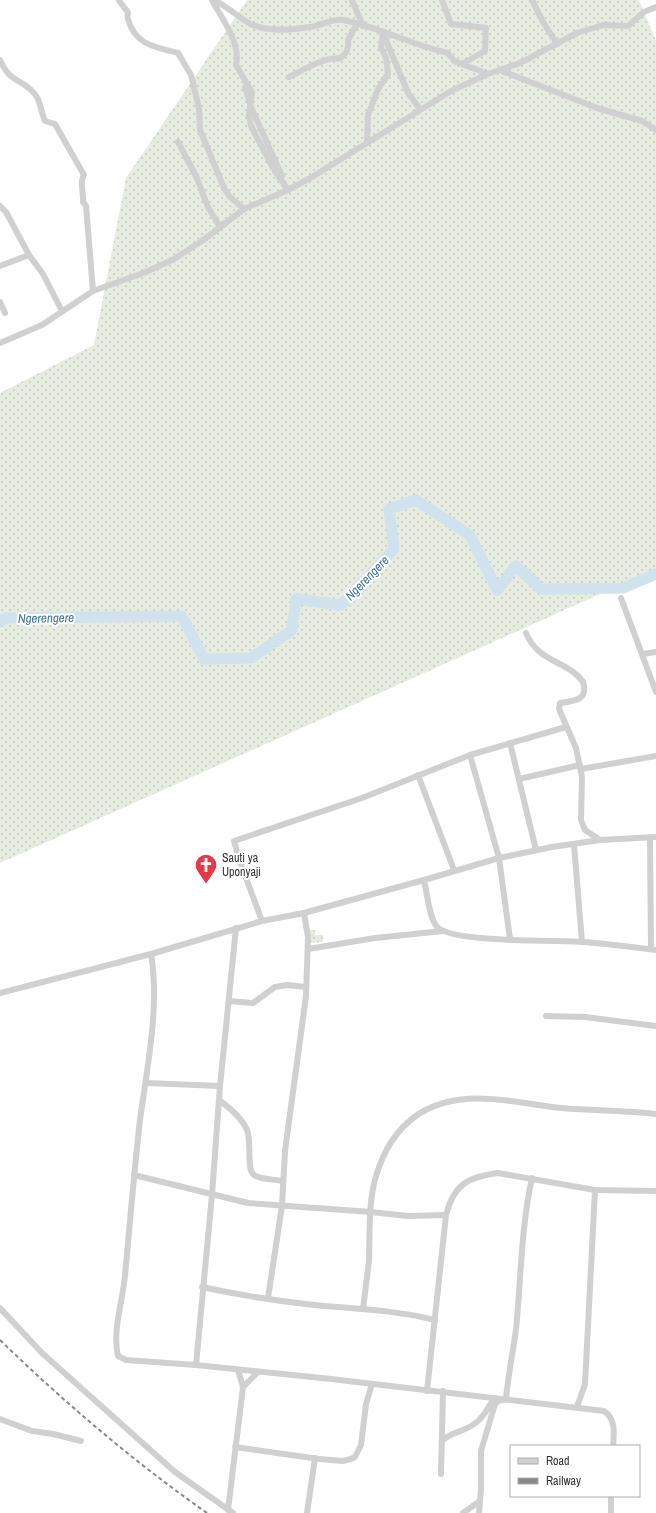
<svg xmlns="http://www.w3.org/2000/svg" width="656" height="1513" viewBox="0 0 656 1513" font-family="'Archivo Narrow',sans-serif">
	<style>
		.grass { fill: url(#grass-dots) }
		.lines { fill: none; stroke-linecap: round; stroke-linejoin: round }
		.river { stroke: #cfe2ee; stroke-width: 11 }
		.street { stroke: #d0d0d0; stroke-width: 6 }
		.rail { stroke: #888; stroke-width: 2; stroke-dasharray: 4 3; stroke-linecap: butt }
		.labels { text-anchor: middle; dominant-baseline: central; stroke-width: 4; stroke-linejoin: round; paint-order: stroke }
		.poi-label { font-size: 12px; fill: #333; stroke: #fff; text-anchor: start }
		.water-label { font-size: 13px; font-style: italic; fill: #3f7597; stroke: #fff }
	</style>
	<defs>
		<pattern id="grass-dots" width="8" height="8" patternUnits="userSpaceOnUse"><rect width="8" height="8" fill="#e6ecdf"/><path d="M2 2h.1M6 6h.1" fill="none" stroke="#c6cbc0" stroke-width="1.8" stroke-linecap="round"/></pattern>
	</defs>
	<rect width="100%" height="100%" fill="#fff"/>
	<g class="grass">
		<polygon points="247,0 639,0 656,41 656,569 0,863 0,393 94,345 126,178"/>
		<polygon points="310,930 315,930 315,935 323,935 323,942 310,943"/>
	</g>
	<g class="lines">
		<polyline class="river" points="0,621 6,618 182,616 204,659 251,658 292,630 296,599 341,605 394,549 389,509 416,500 470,535 497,590 516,566 541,589 623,588 656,574"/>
		<g class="street">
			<path d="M 119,0 C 121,5 126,8 128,13 C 128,15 127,17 128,19 C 135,45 155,47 178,53 L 191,75 L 199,108 L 200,130 L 224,188 L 229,196 L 244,209"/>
			<path d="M 212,0 C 222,19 241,43 236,65 L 252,92 L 249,116 L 251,126 L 273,168 L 288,190"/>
			<path d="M 214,0 C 226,6 236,15 247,22 C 264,33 291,30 310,27 C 321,26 332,18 343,20 C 379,27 412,45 448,53 L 454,61 L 488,74"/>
			<polyline points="352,0 363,26"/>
			<polyline points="442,0 451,24 486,28 485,51 462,64"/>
			<polyline points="532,0 543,22 557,44"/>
			<polyline points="383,33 408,93 420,109"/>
			<path d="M 0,60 C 10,82 17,77 31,90 C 41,98 40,110 45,121 L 55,124 L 84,175 C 79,182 84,193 83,202 L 86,206 L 93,291"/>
			<polyline points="502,71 597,108 642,121 656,130"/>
			<path d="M 289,77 C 302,71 316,61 330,59 C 335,58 338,60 342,57 C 347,53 349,46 348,40 L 357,24"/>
			<polyline points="245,87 251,107 282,176"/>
			<polyline points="178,142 196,176 208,207 220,227"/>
			<polyline points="367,142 368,115 378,89 388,74 386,58 381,47 383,33"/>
			<polyline points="0,206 6,212 29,255 43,274 62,311"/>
			<polyline points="0,266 29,255"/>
			<polyline points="0,302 5,313"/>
			<polyline points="0,343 42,325 93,291 146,272 174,259 202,241 244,209 288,190 312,177 451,91 488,74 520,63 577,33 603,25 628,26 644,12 656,7"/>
			<polyline points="621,598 656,692"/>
			<path d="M 526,633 C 538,663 569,661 583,682 C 589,701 573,701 560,703 L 559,709 L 576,748 L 582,777 L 581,820 L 585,830 L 600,840"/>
			<polyline points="642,654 656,652"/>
			<polyline points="510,743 536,850"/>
			<polyline points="470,755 499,858 510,939"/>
			<polyline points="581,769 656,756"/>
			<polyline points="418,775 454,870"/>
			<polyline points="519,779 580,765"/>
			<polyline points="650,837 651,949"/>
			<polyline points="574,845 582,942"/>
			<path d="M 424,880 C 427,892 429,918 437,927 C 452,943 557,940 584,942 C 608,944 632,947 656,950"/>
			<polyline points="262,921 239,859 234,841 362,798 470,755 566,727"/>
			<polyline points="308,949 375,938 443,931"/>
			<path d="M 151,954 C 160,1006 147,1068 140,1120 C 134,1172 130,1223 125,1275 C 123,1301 112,1330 118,1356 L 126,1360 L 196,1365 L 331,1379 L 604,1411 C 616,1419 614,1433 613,1446"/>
			<polyline points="0,993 151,954 262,921 304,913 424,880 499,858 552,847 600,840 656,837"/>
			<polyline points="229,1001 253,1003 275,987 287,985 306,987"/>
			<polyline points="546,1016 585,1017 656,1026"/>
			<polyline points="146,1083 220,1086"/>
			<path d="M 219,1100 C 230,1108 242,1118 247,1130 C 252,1141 246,1170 254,1175 C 261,1180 274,1179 282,1181"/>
			<polyline points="134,1175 248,1203 371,1212 408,1216 446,1215"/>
			<path d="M 202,1287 C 239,1295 277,1301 314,1305 C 355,1309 395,1310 435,1320"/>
			<polyline points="268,1298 282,1206 285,1151 306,996 308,937 304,913"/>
			<polyline points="0,1308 42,1353 175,1472 233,1513"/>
			<path d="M 363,1309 C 365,1293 367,1277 369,1261 C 370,1233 368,1203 376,1176 C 393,1120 432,1095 490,1099 C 514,1100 538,1106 562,1108 C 593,1111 625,1110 656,1114"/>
			<polyline points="196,1365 212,1195 220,1086 236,928"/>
			<polyline points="243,1387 258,1372"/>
			<path d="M 427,1391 L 446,1215 C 454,1184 468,1177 498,1173 L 595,1190 L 656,1191"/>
			<polyline points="577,1407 585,1384 595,1190"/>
			<polyline points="0,1419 32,1431 53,1434 81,1441"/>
			<path d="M 442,1441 C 450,1433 458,1433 467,1428 C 480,1423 488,1409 494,1398"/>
			<polyline points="235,1447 319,1459 343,1461 351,1459 355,1457 361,1445 366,1404 372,1384"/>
			<polyline points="441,1474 443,1391"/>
			<polyline points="228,1510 243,1387 238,1370"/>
			<polyline points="307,1513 315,1458"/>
			<polyline points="463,1513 480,1501"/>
			<path d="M 479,1513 L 481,1489 L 481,1451 L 495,1404 L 498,1401 L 506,1399 C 508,1375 513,1353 516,1329 C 521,1280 521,1227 532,1178"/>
			<polyline points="611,1513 611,1496"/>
		</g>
		<path class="rail" d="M 0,1340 C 65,1403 133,1461 207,1513"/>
	</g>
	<defs>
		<g id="church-pin" transform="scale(1.15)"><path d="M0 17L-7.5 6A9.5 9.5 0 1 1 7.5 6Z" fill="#e63946" stroke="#fff"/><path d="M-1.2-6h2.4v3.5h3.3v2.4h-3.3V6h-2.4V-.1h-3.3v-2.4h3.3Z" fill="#fff"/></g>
	</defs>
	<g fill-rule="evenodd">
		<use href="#church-pin" x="206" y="865"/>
	</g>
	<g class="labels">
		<g class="poi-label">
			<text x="222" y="858">Sauti ya<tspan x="222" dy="14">Uponyaji</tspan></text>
		</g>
		<g class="water-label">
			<text transform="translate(367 578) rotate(-46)">Ngerengere</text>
			<text transform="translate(46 618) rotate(-1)">Ngerengere</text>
		</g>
	</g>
	<rect x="510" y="1445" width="130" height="52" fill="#ffffff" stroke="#adadad"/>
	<rect x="518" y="1458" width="20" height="6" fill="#d0d0d0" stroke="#adadad"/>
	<text x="546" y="1465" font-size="12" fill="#333333">Road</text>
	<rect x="518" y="1478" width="20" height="6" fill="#888888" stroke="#adadad"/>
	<text x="546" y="1485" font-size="12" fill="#333333">Railway</text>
</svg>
